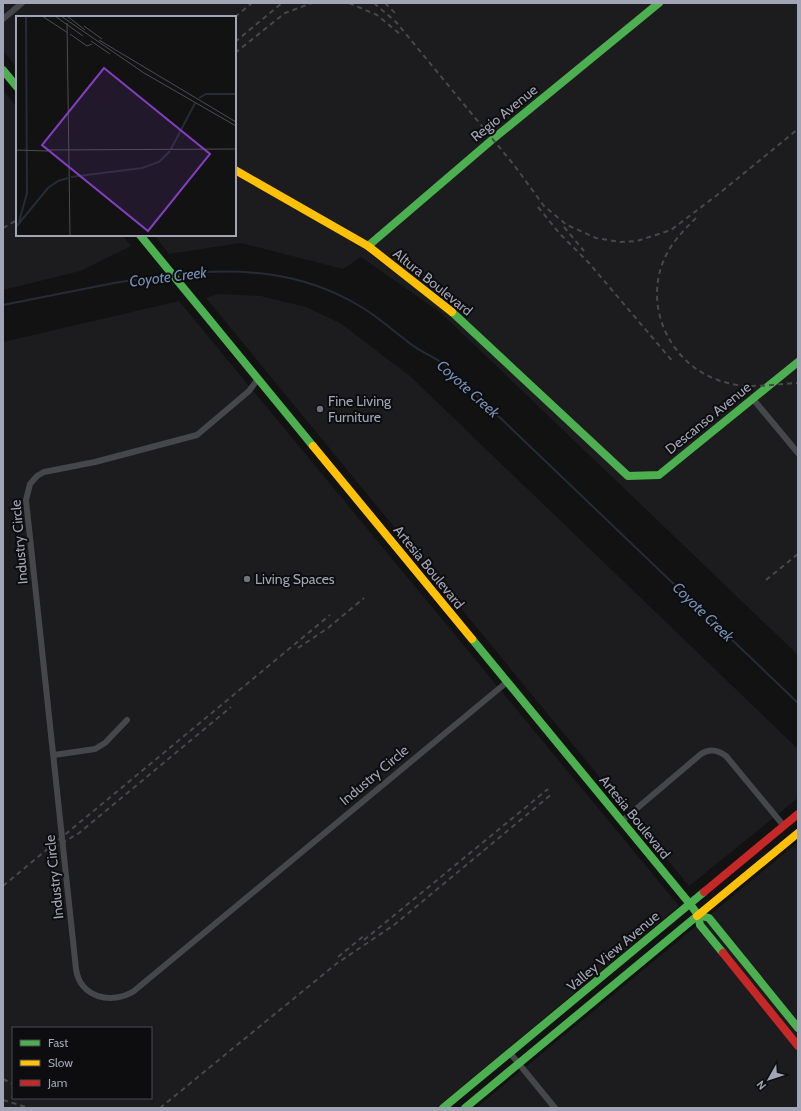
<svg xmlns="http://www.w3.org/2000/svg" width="801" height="1111" viewBox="0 0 801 1111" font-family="Cabin,sans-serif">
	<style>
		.built { fill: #1c1c1e; fill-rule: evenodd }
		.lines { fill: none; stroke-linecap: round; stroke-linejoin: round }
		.stream { stroke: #252c35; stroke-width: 2 }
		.street { stroke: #46474b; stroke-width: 6 }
		.fast { stroke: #4caf50; stroke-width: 8 }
		.slow { stroke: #ffc107; stroke-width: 8 }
		.jam { stroke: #c62828; stroke-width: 8 }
		.rail { stroke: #47484b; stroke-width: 2; stroke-dasharray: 5 4; stroke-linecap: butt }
		.poi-dot { fill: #6f727c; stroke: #0d0c0e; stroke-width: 1.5 }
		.labels { text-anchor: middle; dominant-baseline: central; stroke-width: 4; stroke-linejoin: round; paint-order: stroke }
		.street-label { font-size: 14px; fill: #a1a5b5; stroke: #0d0c0e }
		.poi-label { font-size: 14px; fill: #a1a5b5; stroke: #0d0c0e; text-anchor: start }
		.water-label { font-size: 15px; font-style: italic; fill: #7590b4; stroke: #0d0c0e }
		.inset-river { fill: none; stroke: #252c35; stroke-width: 2 }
		.inset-road { fill: none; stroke: #4b4d53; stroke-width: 1 }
		.view { fill: #813ebe; fill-opacity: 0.15; stroke: #813ebe; stroke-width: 2 }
		.inset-edge { fill: none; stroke: #a1a5b5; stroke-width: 2 }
	</style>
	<rect width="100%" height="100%" fill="#121212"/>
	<g class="built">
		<polygon points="3,3 798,3 798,655 441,313 361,257 343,269 241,243 169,254 154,235 235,235 235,17 17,17 17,68 3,51"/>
		<polygon points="3,90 17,107 17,235 122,235 131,246 80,271 3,290"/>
		<polygon points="218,294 261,296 306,307 340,323 410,376 798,749 798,798 689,886 206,298"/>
		<path d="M 179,301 L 679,906 L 436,1108 L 3,1108 L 3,342 ZM 13,1028 L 151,1028 L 151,1098 L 13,1098 Z"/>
		<polygon points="798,842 798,1108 476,1108"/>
	</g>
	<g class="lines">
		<g class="stream">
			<path d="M 176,274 C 242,268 300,271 358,305 C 376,315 391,329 407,341 C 418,351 433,356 445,365 L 798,703"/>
			<polyline points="3,305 114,283 170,274"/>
		</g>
		<g class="street">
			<polyline points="3,19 22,3"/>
			<path d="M 258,379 L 249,391 L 197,435 L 95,462 L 44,472 L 37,476 L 30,484 L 26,500 L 76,969 C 80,998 112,1005 134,991 L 507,682"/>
			<polyline points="753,399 798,453"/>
			<polyline points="54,755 95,749 105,743 127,720"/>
			<path d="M 622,821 L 701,754 C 710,748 718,750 726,756 L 784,826"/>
			<polyline points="510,1053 555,1108"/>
		</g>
		<g class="fast">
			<polyline points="3,70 17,87"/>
			<polyline points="140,235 313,446"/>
			<polyline points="368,246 493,139 659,3"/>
			<polyline points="452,312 628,476 659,475 798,362"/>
			<polyline points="472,639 690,904 698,915 700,925 723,953"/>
			<polyline points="698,915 709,918 798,1028"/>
			<polyline points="443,1108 704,892"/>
			<polyline points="465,1108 697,916"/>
		</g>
		<g class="slow">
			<polyline points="235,170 368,246 452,312"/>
			<polyline points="313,446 472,639"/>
			<polyline points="697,916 798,833"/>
		</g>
		<g class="jam">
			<polyline points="704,892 798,814"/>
			<polyline points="723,953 798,1046"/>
		</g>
		<g class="rail">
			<polyline points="349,3 377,15 401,35"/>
			<polyline points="374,3 396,22 514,165 544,206 567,225 596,238 620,242 637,241 671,230 721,192 798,129"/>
			<polyline points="385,3 396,14"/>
			<polyline points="235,17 252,3"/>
			<polyline points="235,42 282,3"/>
			<polyline points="235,53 285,13 312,3"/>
			<polyline points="538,207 560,234 589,263 674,363"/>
			<path d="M 696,218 C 683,231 670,244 663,262 C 643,313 675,371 728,383 C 750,389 775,384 798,383"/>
			<polyline points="564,227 584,251"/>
			<polyline points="3,228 17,220"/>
			<polyline points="766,580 798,554"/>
			<polyline points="298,648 328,628 364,598"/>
			<polyline points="54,848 79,833 231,707"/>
			<polyline points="3,886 330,615"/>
			<polyline points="364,940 548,789"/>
			<polyline points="338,957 366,934"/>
			<polyline points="3,1079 13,1084"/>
			<polyline points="3,1100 29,1108"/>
			<polyline points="160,1108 336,964 394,925 553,793"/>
		</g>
	</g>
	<g class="poi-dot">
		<circle cx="320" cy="409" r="4"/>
		<circle cx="247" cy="579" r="4"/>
	</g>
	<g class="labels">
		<g class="street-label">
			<text transform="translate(504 113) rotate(-39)">Regio Avenue</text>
			<text transform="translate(433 282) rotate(39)">Altura Boulevard</text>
			<text transform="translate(708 418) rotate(-39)">Descanso Avenue</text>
			<text transform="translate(19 542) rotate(-95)">Industry Circle</text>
			<text transform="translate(429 567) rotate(51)">Artesia Boulevard</text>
			<text transform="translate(374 775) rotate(-40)">Industry Circle</text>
			<text transform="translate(635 817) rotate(51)">Artesia Boulevard</text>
			<text transform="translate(54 877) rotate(-96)">Industry Circle</text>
			<text transform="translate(613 951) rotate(-40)">Valley View Avenue</text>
		</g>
		<g class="poi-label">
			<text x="328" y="401">Fine Living<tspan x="328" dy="16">Furniture</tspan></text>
			<text x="255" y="579">Living Spaces</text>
		</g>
		<g class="water-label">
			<text transform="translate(168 277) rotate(-7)">Coyote Creek</text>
			<text transform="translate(468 389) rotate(42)">Coyote Creek</text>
			<text transform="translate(703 612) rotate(44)">Coyote Creek</text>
		</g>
	</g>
	<g transform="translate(16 16)">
		<rect width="220" height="220" fill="#121212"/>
		<path class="inset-river" d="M 183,82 L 190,78 L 220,78M 155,133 L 179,87M 55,161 L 126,152 L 143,146 L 154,135M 3,206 L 11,177 L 10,0M 0,211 L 32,172 L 42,165 L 52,162"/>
		<path class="inset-road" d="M 26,0 L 52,17M 39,0 L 67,20M 45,0 L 128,57 L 220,110M 51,0 L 69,14M 51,7 L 54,220M 68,10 L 86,23M 54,18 L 71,30 L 76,28M 83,24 L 220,106M 75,25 L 94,38M 0,134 L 32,135M 30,134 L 220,133"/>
		<path class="view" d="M 88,52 L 194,138 L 132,215 L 26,129 Z"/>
		<rect width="220" height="220" class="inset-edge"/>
	</g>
	<rect width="801" height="1111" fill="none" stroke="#a1a5b5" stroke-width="8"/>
	<rect x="12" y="1027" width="140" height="72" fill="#0d0c0e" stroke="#484951"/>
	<rect x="20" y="1040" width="20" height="6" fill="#4caf50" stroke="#484951"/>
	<text x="48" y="1047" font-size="12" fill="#a1a5b5">Fast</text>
	<rect x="20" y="1060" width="20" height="6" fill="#ffc107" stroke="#484951"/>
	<text x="48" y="1067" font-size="12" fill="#a1a5b5">Slow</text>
	<rect x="20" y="1080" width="20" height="6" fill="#c62828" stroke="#484951"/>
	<text x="48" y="1087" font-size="12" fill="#a1a5b5">Jam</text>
	<g transform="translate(769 1079) rotate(231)" stroke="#0d0c0e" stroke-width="3" paint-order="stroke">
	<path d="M0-3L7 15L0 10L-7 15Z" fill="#a1a5b5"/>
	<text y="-6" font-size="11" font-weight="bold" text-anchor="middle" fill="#a1a5b5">N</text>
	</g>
</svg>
